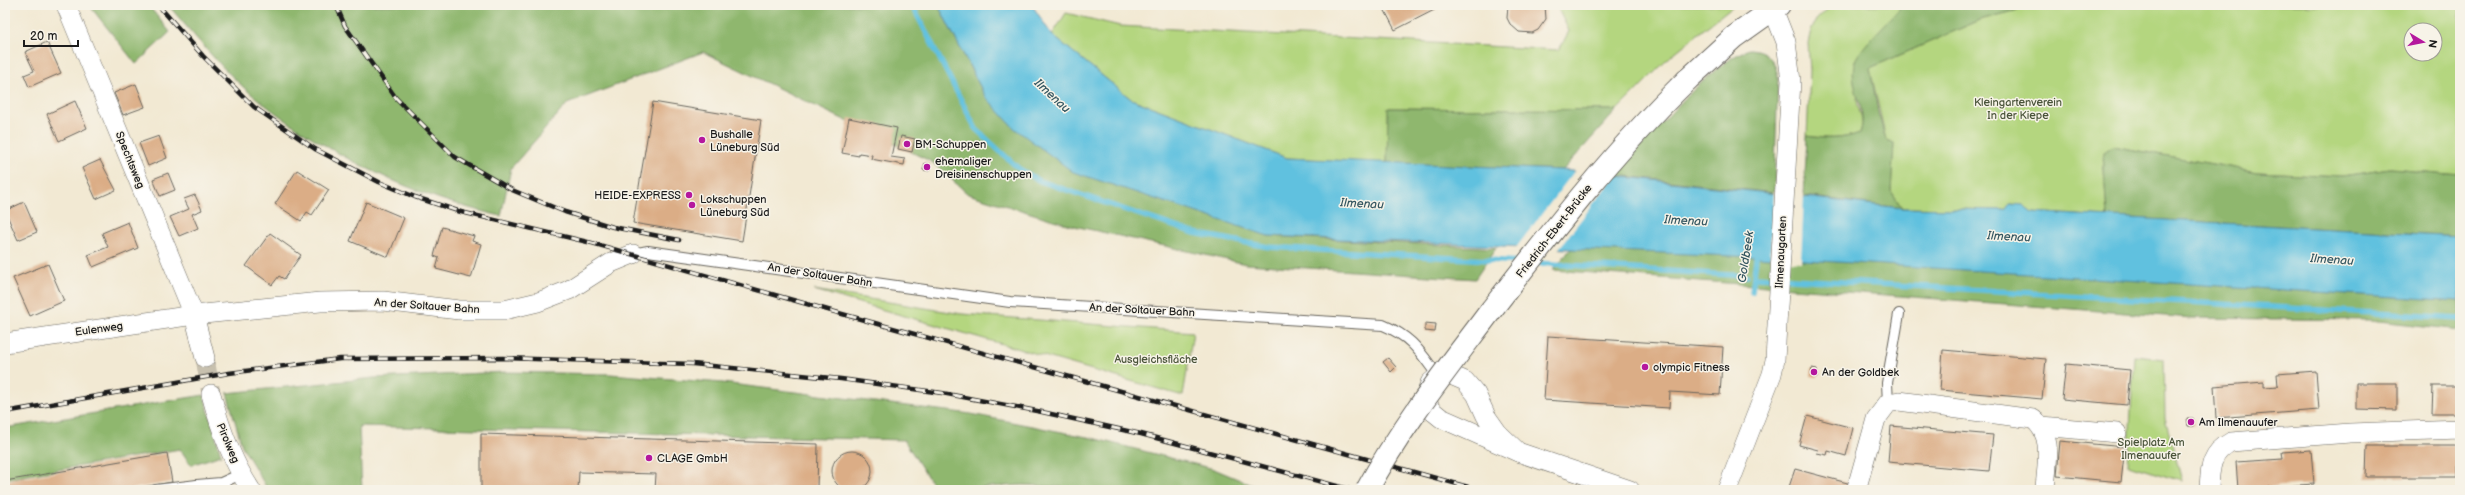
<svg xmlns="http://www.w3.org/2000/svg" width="2465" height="495" viewBox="0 0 2465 495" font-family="'Balsamiq Sans',sans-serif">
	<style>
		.green { fill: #b4d67f; stroke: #68794e; fill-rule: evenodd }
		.forest { fill: #8fb76e; stroke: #566a45 }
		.water { fill: #60c1df; stroke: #3e6e7e }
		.pier { fill: #f2e9d3 }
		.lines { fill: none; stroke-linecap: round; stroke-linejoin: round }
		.stream { stroke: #60c1df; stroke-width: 5.5 }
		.building { fill: #dbad86 }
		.street-tunnel { stroke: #c7c0ae; stroke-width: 19; stroke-dasharray: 19 10; stroke-linecap: butt }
		.lane-casing { stroke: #67645c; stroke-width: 12 }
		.street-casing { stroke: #67645c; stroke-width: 20 }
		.secondary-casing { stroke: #67645c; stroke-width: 24 }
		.lane { stroke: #fff; stroke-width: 10 }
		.street { stroke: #fff; stroke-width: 19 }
		.secondary { stroke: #fff; stroke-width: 22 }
		.rail-casing { stroke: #1c1c1c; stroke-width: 4.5 }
		.rail { stroke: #f7f3e8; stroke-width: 3; stroke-dasharray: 9; stroke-linecap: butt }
		.secondary-bridge-casing { stroke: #67645c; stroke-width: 24; stroke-linecap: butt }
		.secondary-bridge { stroke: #fff; stroke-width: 22 }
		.poi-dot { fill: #b5179e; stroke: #f7f3e8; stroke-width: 1.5 }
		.labels { text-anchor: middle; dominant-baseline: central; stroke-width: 3; stroke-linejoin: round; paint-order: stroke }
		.park-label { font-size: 11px; fill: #4a543a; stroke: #f7f3e8 }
		.poi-label { font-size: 11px; fill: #1c1c1c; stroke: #f7f3e8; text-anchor: start }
		.street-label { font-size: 11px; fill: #1c1c1c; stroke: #f7f3e8 }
		.water-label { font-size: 12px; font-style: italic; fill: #345660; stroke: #f7f3e8 }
	</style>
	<rect width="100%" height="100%" fill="#f7f3e8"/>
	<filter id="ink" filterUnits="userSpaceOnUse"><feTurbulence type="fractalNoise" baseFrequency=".025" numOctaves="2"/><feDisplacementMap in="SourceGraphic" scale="8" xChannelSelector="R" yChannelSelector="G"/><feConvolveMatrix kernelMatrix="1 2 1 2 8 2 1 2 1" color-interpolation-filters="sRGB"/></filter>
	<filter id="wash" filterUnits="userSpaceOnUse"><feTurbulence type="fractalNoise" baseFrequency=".012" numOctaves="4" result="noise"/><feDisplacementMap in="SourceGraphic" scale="16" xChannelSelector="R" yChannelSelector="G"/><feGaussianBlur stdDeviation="0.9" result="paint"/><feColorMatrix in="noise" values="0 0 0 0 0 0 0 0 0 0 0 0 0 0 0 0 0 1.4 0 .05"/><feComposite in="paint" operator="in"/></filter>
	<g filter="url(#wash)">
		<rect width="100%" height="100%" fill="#f2e9d3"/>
		<g class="green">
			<polygon points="1556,5 1734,5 1673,54 1617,110 1389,108 1387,163 1287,158 1131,99 1052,35 1066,13 1120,26 1559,50 1569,31"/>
			<path d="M 1832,5 L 1902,5 C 1893,18 1881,28 1871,40 C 1867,44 1857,93 1857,100 C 1858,114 1866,117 1860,133 C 1841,140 1826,139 1807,136 L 1810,71 L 1808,43 L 1811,30 L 1816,20 Z"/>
			<path d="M 2036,5 L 2460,5 L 2460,175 L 2390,169 L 2342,176 L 2257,172 L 2112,146 L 2103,153 L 2107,217 L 2032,212 L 2023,205 L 2010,204 L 2005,210 L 1902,208 L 1891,191 L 1894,143 L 1886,140 L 1870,68 L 1980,20 ZM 2411,30 L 2435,30 L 2435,54 L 2411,54 Z"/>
			<polygon points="814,290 962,314 1193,332 1183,396"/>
			<polygon points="2134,356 2164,359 2165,418 2182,481 2128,465"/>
		</g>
		<g class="forest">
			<polygon points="89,5 148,5 170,32 136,64"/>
			<path d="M 168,5 L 938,5 L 985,96 L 1268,236 L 1496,248 L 1475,279 L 1246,264 L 1070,225 L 968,194 L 932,162 L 703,52 L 567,104 L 511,168 L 501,216 C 415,197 330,156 260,101 C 226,75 196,37 168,5 Z"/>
			<path d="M 1902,5 L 2036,5 L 1980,20 L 1870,68 L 1878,112 L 1886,140 L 1894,143 L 1891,191 L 1902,208 L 1804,196 L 1807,136 C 1826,139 1841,140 1860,133 C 1869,110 1847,86 1855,61 C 1860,47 1891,20 1902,5 Z"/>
			<path d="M 1749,49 C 1767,50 1775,60 1778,77 L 1774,193 L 1616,175 C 1645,142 1710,63 1749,49 Z"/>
			<polygon points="1388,108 1617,110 1563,170 1387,163"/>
			<polygon points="2112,146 2257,172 2342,176 2390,169 2460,175 2460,236 2107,217 2103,152"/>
			<polygon points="1575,244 2460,301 2460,330 2370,320 2192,318 1553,270"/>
			<polygon points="506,372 610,374 723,383 971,414 1092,438 1214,469 1264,490 1110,490 1024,485 936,490 904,440 359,426 362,490 268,490 242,446 227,393 374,378"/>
			<polygon points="204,395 221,455 191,465 180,449 5,479 5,428"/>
		</g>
		<polygon class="water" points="938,5 1032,5 1052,35 1131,99 1287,158 1563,170 1902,208 2005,210 2010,204 2023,205 2032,212 2077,215 2460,236 2460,301 1756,257 1268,236 1073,172 1014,128 985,96"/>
		<g class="pier">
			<polygon points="1576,169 1617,173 1557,251 1515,249"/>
			<polygon points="1774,191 1804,194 1801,262 1770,260"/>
		</g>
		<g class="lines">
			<g class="stream">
				<polyline points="912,5 976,129 1018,168 1040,181 1194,233 1269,247 1521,262"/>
				<polyline points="1536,263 1747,276"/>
				<polyline points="1757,277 2460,318"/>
				<polyline points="1752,292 1757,250"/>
			</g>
		</g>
		<g id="blocks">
			<g class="building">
				<polygon points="1382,5 1444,5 1395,30"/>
				<polygon points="1508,5 1545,5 1546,19 1538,30 1532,33 1519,32 1510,24 1507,18"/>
				<polygon points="47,42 61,73 29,87 24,75 34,71 25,52"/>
				<polygon points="136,84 145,107 123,115 114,93"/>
				<polygon points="75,101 87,128 59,141 47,114"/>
				<polygon points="653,102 761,120 742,241 633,223"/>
				<polygon points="849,118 897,128 891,157 905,159 904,165 871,159 872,155 859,153 859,156 842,153"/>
				<polygon points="159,136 167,158 148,166 139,143"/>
				<polygon points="901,136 915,139 912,152 898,149"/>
				<polygon points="100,160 116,190 96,199 82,168"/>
				<polygon points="925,163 930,164 929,171 923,170"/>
				<polygon points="297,170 329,190 312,215 307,212 301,221 275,204"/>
				<polygon points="168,173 175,190 160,196 153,179"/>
				<polygon points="195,195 202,210 192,214 198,228 179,236 170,217 189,209 184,199"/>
				<polygon points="24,202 37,232 18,240 5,211"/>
				<polygon points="366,202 404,218 388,257 350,241"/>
				<polygon points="128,222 138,248 93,267 88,255 108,247 102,233"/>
				<polygon points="442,227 474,236 472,241 481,244 471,278 436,269 439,258 434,256"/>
				<polygon points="270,233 301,255 284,279 279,276 272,285 246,266"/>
				<polygon points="48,264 64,301 30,316 13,278"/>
				<polygon points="1425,323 1436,324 1435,332 1425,331"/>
				<polygon points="1548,336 1723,347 1720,395 1670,392 1669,408 1544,400"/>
				<polygon points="1943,350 2046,359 2042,399 1940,390"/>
				<polygon points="1388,358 1396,367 1391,372 1383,362"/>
				<polygon points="2066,364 2130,370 2127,405 2062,399"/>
				<polygon points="1812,368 1817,369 1817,377 1811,376"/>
				<polygon points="2316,371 2319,410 2216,418 2214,386 2264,382 2264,387 2278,386 2277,374"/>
				<polygon points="2356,383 2397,383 2397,410 2356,409"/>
				<polygon points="2433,386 2460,386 2460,413 2432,413"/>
				<polygon points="1807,416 1853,428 1846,456 1828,451 1827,455 1817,453 1818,450 1799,445"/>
				<polygon points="2187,418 2193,418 2194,426 2188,426"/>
				<polygon points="1891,426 1993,435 1989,471 1888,462"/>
				<polygon points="481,434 818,444 817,490 655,490 656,474 579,472 578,490 481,490"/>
				<polygon points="2060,441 2125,447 2121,482 2057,476"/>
				<polygon points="2367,446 2458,446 2458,477 2366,477"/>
				<polygon points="2311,450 2314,484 2238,489 2236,462 2283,459 2282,452"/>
				<circle cx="852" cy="471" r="20"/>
				<polygon points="167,453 172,482 125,490 5,490 5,481"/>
				<polygon points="1795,469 1870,489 1870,490 1788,490"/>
			</g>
		</g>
	</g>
	<g filter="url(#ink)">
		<use href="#blocks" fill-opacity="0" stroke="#67645c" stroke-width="1"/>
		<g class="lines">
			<polyline class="street-tunnel" points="205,358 211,394"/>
			<g class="lane-casing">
				<g id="lane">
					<path d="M 633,254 L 648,251 L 1010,302 L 1383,325 C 1412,337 1420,352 1438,376"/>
					<polyline points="1888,403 1887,383 1899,314"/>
					<polyline points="156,490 197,485"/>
					<polyline points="194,490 197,485 221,483 241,474"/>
				</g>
			</g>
			<g class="street-casing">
				<g id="street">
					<polyline points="66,5 194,315 205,358"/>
					<polyline points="5,343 194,315 320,302 383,301 459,310 504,310 538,302 569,290 611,263 633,254"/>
					<path d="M 211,394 C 220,428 232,461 251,490"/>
					<polyline points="2042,426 2117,433"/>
					<polyline points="1518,452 1498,433 1486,416 1476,394 1465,381 1451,375 1438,376 1430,383 1426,396 1430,409 1441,418 1518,452 1630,490"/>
					<path d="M 1857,487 L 1876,419 L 1888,403 L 1899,401 L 2033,419 C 2055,436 2046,465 2045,490"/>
					<polyline points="1727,490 1772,374 1775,360 1791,81 1786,42 1773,9"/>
					<path d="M 2209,490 C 2210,468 2210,453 2231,442 L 2350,433 L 2460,429"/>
				</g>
			</g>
			<g class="secondary-casing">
				<polyline id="secondary" points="1687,80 1734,37 1779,5"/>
			</g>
			<use href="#lane" class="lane"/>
			<use href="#street" class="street"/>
			<use href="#secondary" class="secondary"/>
			<g class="rail-casing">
				<g id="rail">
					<polyline points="158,5 203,56 254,107 315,149 379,182 415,197 461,212 592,243 835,312 1479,490"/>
					<polyline points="336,5 345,26 396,98 455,157 512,190 565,212 613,227 679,240"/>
					<polyline points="5,412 229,373 340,359 503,358 693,364 841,379 942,393 1042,412 1141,434 1352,490"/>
				</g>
			</g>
			<use href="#rail" class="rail"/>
			<g class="secondary-bridge-casing">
				<path id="secondary-bridge" d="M 1367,490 C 1402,425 1448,368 1492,309 C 1554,229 1615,150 1687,80"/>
			</g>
			<use href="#secondary-bridge" class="secondary-bridge"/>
		</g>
	</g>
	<g class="poi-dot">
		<circle cx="702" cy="140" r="4"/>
		<circle cx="907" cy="144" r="4"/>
		<circle cx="927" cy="167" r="4"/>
		<circle cx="689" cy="195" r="4"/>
		<circle cx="692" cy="205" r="4"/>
		<circle cx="1645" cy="367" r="4"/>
		<circle cx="1814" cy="372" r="4"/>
		<circle cx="2191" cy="422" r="4"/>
		<circle cx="649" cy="458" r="4"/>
	</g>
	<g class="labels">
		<g class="park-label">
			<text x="2018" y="102">Kleingartenverein<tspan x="2018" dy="13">In der Kiepe</tspan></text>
			<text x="1156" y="359">Ausgleichsfläche</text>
			<text x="2151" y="442">Spielplatz Am<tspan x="2151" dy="13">Ilmenauufer</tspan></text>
		</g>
		<g class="poi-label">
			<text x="710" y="134">Bushalle<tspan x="710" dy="13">Lüneburg Süd</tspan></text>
			<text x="915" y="144">BM-Schuppen</text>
			<text x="935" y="161">ehemaliger<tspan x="935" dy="13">Dreisinenschuppen</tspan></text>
			<text x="681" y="195" text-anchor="end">HEIDE-EXPRESS</text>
			<text x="700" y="199">Lokschuppen<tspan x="700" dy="13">Lüneburg Süd</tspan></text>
			<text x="1653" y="367">olympic Fitness</text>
			<text x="1822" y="372">An der Goldbek</text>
			<text x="2199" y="422">Am Ilmenauufer</text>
			<text x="657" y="458">CLAGE GmbH</text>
		</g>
		<g class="street-label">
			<text transform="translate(130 160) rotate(68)">Spechtsweg</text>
			<text transform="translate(1554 231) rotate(-52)">Friedrich-Ebert-Brücke</text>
			<text transform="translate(1781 252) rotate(-87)">Ilmenaugarten</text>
			<text transform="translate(820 275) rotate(9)">An der Soltauer Bahn</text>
			<text transform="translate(427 306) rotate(4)">An der Soltauer Bahn</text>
			<text transform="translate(1142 310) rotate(3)">An der Soltauer Bahn</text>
			<text transform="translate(99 329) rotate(-8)">Eulenweg</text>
			<text transform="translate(228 443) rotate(67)">Pirolweg</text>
		</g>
		<g class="water-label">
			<text transform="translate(1052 96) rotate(43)">Ilmenau</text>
			<text transform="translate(1362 204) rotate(3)">Ilmenau</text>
			<text transform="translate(1686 221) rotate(3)">Ilmenau</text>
			<text transform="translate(2009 237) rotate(3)">Ilmenau</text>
			<text transform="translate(1746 257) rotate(-81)">Goldbeek</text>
			<text transform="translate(2332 260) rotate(4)">Ilmenau</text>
		</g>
	</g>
	<rect width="2465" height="495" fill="none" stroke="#f7f3e8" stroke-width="20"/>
	<g transform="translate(2423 42) rotate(100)"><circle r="19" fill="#f7f3e8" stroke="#9f9d96"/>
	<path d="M0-3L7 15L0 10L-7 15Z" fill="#b5179e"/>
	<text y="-6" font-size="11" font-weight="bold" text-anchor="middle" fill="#1c1c1c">N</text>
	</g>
	<path d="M24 40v6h54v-6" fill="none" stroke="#1c1c1c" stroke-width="2"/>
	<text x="30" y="40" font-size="12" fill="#1c1c1c" stroke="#f7f3e8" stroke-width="3" paint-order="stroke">20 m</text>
</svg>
